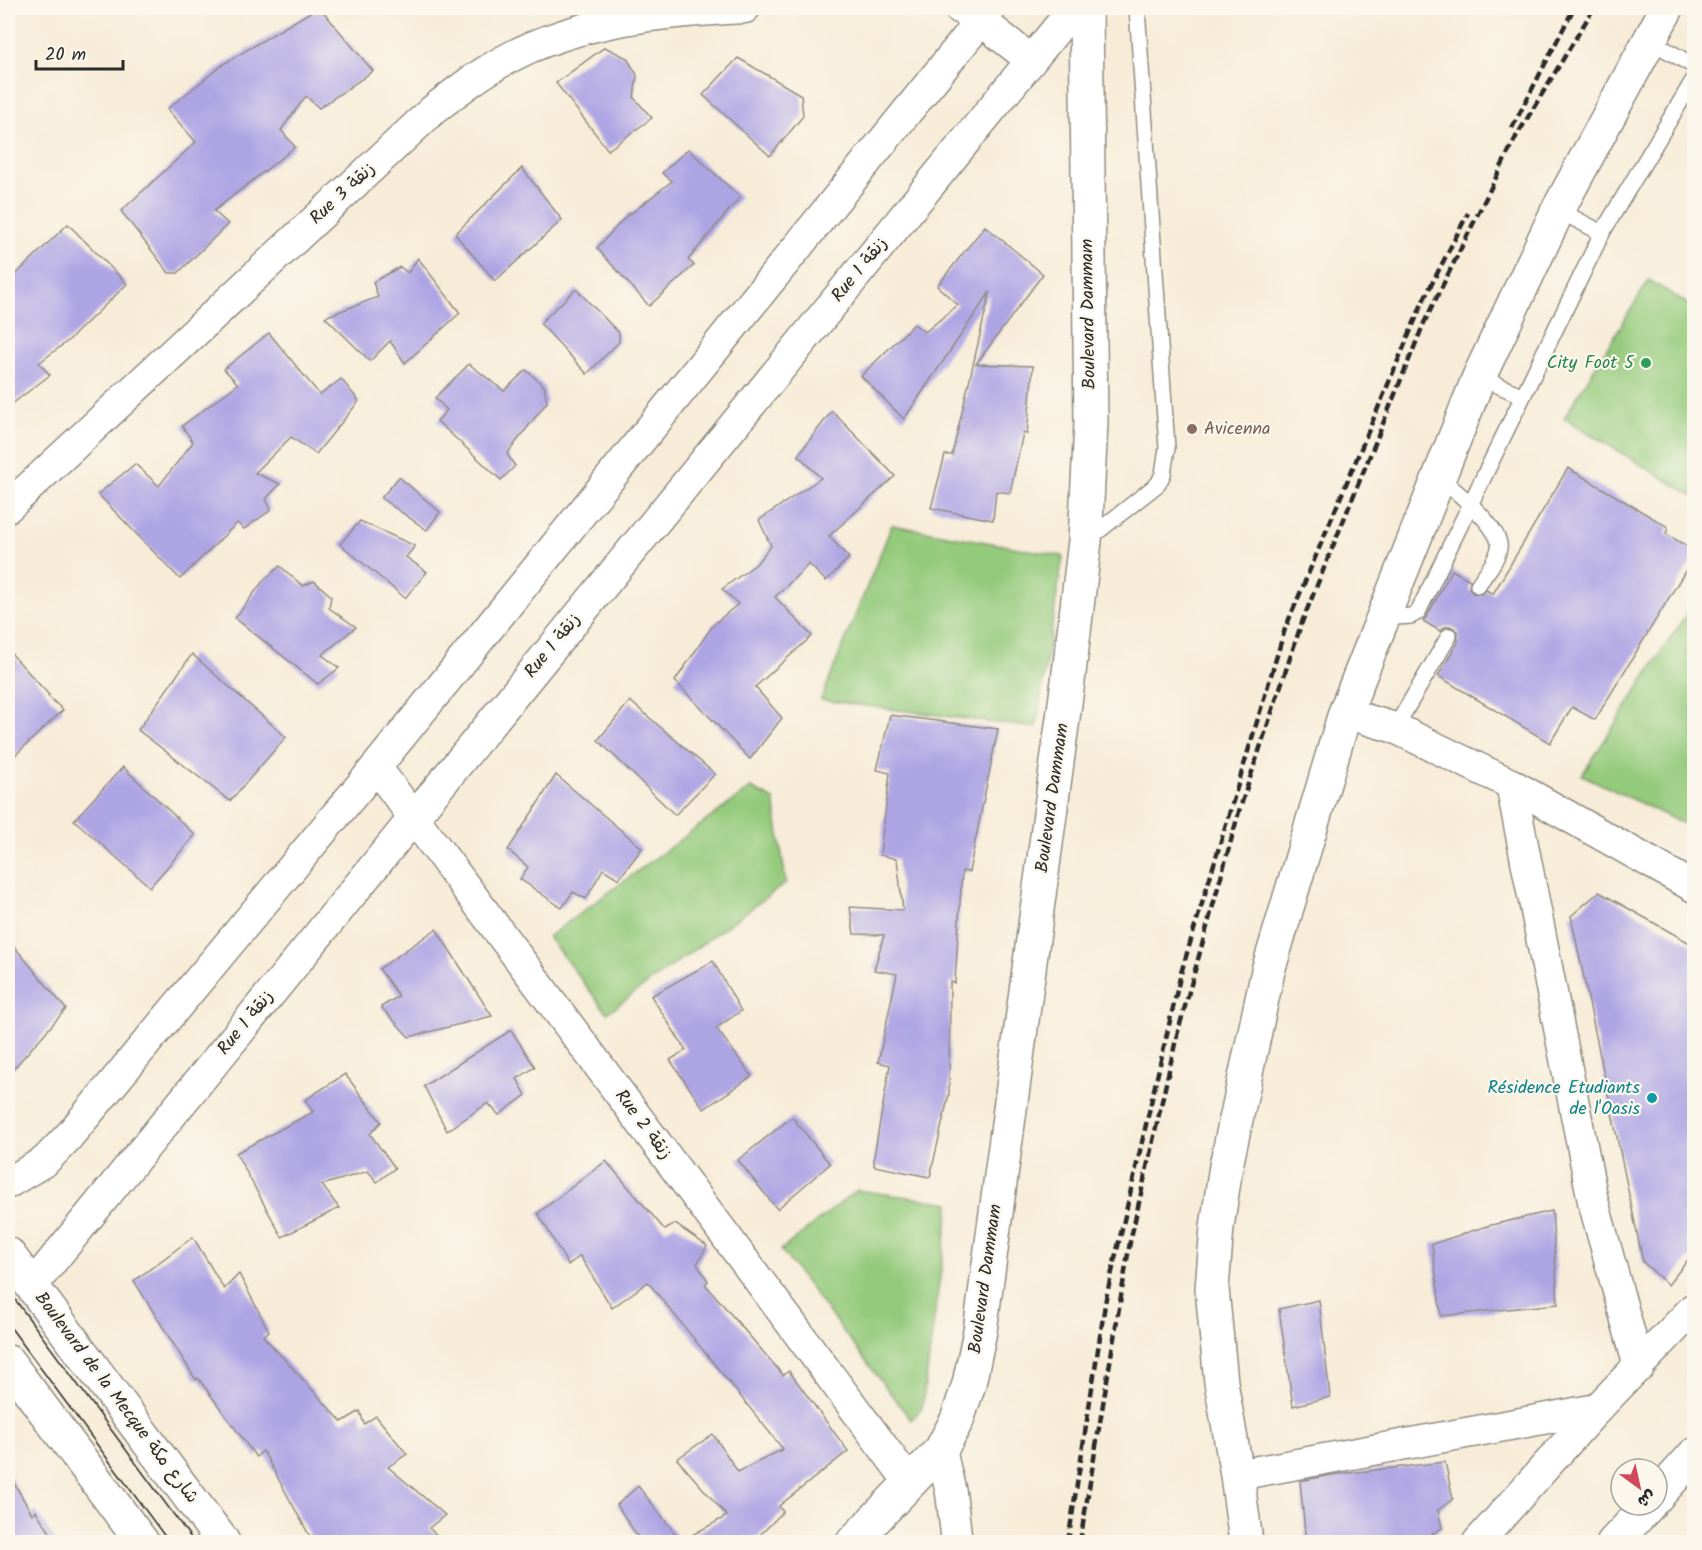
<svg xmlns="http://www.w3.org/2000/svg" width="1702" height="1550" viewBox="0 0 1702 1550" font-family="Kalam,'Playpen Sans Arabic',sans-serif">
	<style>
		.green { fill: #94ca7c; stroke: #607a54; stroke-width: 1.5 }
		.building { fill: #ada4e4 }
		.lines { fill: none; stroke-linecap: round; stroke-linejoin: round }
		.lane-casing { stroke: #918c82; stroke-width: 18 }
		.street-casing { stroke: #918c82; stroke-width: 33 }
		.secondary-casing { stroke: #918c82; stroke-width: 36 }
		.primary-casing { stroke: #918c82; stroke-width: 36 }
		.highway-casing { stroke: #918c82; stroke-width: 36 }
		.lane { stroke: #fff; stroke-width: 15 }
		.street { stroke: #fff; stroke-width: 30 }
		.secondary { stroke: #fff; stroke-width: 33 }
		.primary { stroke: #fff; stroke-width: 33 }
		.highway { stroke: #fff; stroke-width: 33 }
		.tram { stroke: #2b2b2b; stroke-width: 1.5 }
		.rail { stroke: #2b2b2b; stroke-width: 4.5; stroke-dasharray: 9 4.5; stroke-linecap: butt }
		.leisure-dot { fill: #2e9e5b; stroke: #fbf7ec; stroke-width: 2 }
		.education-dot { fill: #8d6e63; stroke: #fbf7ec; stroke-width: 2 }
		.culture-dot { fill: #0f9aa8; stroke: #fbf7ec; stroke-width: 2 }
		.labels { text-anchor: middle; dominant-baseline: central; stroke-width: 4.5; stroke-linejoin: round; paint-order: stroke }
		.street-label { font-size: 18px; fill: #2b2b2b; stroke: #fbf7ec }
		.leisure-label { font-size: 18px; fill: #27864d; stroke: #fbf7ec; text-anchor: end }
		.education-label { font-size: 18px; fill: #785e54; stroke: #fbf7ec; text-anchor: start }
		.culture-label { font-size: 18px; fill: #0d838f; stroke: #fbf7ec; text-anchor: end }
	</style>
	<rect width="100%" height="100%" fill="#fbf7ec"/>
	<filter id="ink" filterUnits="userSpaceOnUse"><feTurbulence type="fractalNoise" baseFrequency=".0167" numOctaves="2"/><feDisplacementMap in="SourceGraphic" scale="12" xChannelSelector="R" yChannelSelector="G"/><feConvolveMatrix kernelMatrix="1 2 1 2 8 2 1 2 1" color-interpolation-filters="sRGB"/></filter>
	<filter id="wash" filterUnits="userSpaceOnUse"><feTurbulence type="fractalNoise" baseFrequency=".008" numOctaves="4" result="noise"/><feDisplacementMap in="SourceGraphic" scale="24" xChannelSelector="R" yChannelSelector="G"/><feGaussianBlur stdDeviation="1.35" result="paint"/><feColorMatrix in="noise" values="0 0 0 0 0 0 0 0 0 0 0 0 0 0 0 0 0 1.4 0 .05"/><feComposite in="paint" operator="in"/></filter>
	<g filter="url(#wash)">
		<rect width="100%" height="100%" fill="#f7ecd8"/>
		<g class="green">
			<polygon points="1649,280 1694,308 1694,497 1564,418"/>
			<polygon points="892,525 1063,556 1036,728 821,700"/>
			<polygon points="1694,602 1694,829 1582,775"/>
			<polygon points="751,788 774,800 786,883 607,1013 548,937"/>
			<polygon points="857,1190 950,1203 922,1408 911,1420 781,1250"/>
		</g>
		<g id="blocks">
			<g class="building">
				<polygon points="317,8 320,8 373,71 319,108 306,96 281,130 295,147 214,211 228,224 178,273 169,273 121,211 196,142 167,109 225,63"/>
				<polygon points="605,47 627,58 637,75 634,98 652,118 608,150 556,83"/>
				<polygon points="738,58 801,95 803,116 770,156 703,95"/>
				<polygon points="688,149 740,197 688,260 694,265 649,306 597,248 629,213 630,214 672,181 662,173"/>
				<polygon points="522,168 562,220 495,281 455,234"/>
				<polygon points="68,224 127,284 69,340 39,363 50,375 8,407 8,282"/>
				<polygon points="985,226 1043,274 976,364 1033,366 1027,434 1023,433 1010,493 996,491 993,520 931,508 945,455 952,455 990,292 904,419 861,376 914,324 925,332 958,305 937,286"/>
				<polygon points="418,258 460,313 405,363 390,341 370,361 325,317 378,297 373,282 400,267 408,273"/>
				<polygon points="576,289 619,333 619,342 587,374 540,323"/>
				<polygon points="269,333 320,395 341,379 359,401 316,454 291,437 255,473 280,484 266,499 271,510 244,529 237,523 180,579 98,494 135,464 159,486 193,442 182,426 238,384 224,369"/>
				<polygon points="469,364 504,391 526,370 544,386 547,402 507,454 515,466 501,480 437,421 447,410 435,398"/>
				<polygon points="832,411 895,476 829,536 849,558 826,581 809,564 775,597 812,636 755,687 782,718 750,759 675,681 713,625 738,604 722,589 756,564 771,546 759,520 821,478 798,455"/>
				<polygon points="1568,468 1668,527 1666,534 1695,551 1695,555 1595,720 1572,707 1550,743 1438,676 1458,642 1458,632 1454,628 1450,626 1445,627 1440,631 1423,621 1427,616 1452,570 1470,580 1469,589 1473,593 1482,594 1486,590 1493,594"/>
				<polygon points="399,477 440,512 427,530 381,498"/>
				<polygon points="360,521 415,546 406,557 427,572 405,598 340,544"/>
				<polygon points="280,566 303,586 314,581 331,596 329,608 356,627 322,655 339,668 318,684 235,618 264,580"/>
				<polygon points="8,650 49,695 48,696 63,710 8,762"/>
				<polygon points="192,654 286,737 230,801 138,730"/>
				<polygon points="630,701 715,774 675,815 598,740"/>
				<polygon points="890,715 998,729 969,872 962,871 955,983 950,982 949,1094 930,1177 874,1166 874,1156 890,1065 878,1062 897,974 874,970 884,935 854,934 850,907 903,910 897,859 880,855 890,773 877,770"/>
				<polygon points="123,767 195,835 150,887 74,820"/>
				<polygon points="556,775 642,848 619,879 603,869 586,899 573,892 562,908 520,879 528,867 508,850"/>
				<polygon points="1599,892 1695,946 1695,1251 1668,1285 1643,1262 1571,916"/>
				<polygon points="436,929 492,1016 409,1037 381,1007 399,996 379,969"/>
				<polygon points="8,939 66,1009 8,1075"/>
				<polygon points="713,961 741,1011 716,1028 752,1076 704,1109 670,1060 686,1050 651,996"/>
				<polygon points="511,1030 535,1067 517,1079 526,1095 499,1115 488,1103 447,1131 424,1086"/>
				<polygon points="345,1074 381,1122 370,1134 395,1168 377,1182 368,1171 322,1185 339,1208 282,1237 236,1153 313,1112 305,1100"/>
				<polygon points="792,1117 830,1164 777,1209 738,1160"/>
				<polygon points="606,1161 665,1230 675,1224 707,1246 697,1264 708,1281 705,1284 783,1375 789,1371 848,1451 779,1506 783,1512 753,1542 641,1542 617,1505 638,1486 681,1541 727,1516 677,1459 713,1434 738,1472 783,1449 648,1282 612,1308 580,1256 568,1265 538,1213"/>
				<polygon points="1552,1211 1558,1304 1441,1316 1432,1244 1487,1226"/>
				<polygon points="193,1237 224,1289 239,1274 269,1331 263,1336 342,1422 360,1411 364,1424 376,1416 407,1454 388,1467 445,1515 429,1528 444,1542 313,1542 263,1451 256,1457 198,1378 196,1380 134,1281"/>
				<polygon points="1319,1300 1330,1397 1293,1406 1279,1309"/>
				<polygon points="1445,1462 1453,1499 1438,1510 1442,1528 1420,1542 1306,1542 1300,1481 1331,1475"/>
				<polygon points="8,1473 32,1514 36,1511 56,1542 8,1542"/>
			</g>
		</g>
	</g>
	<g filter="url(#ink)">
		<use href="#blocks" fill-opacity="0" stroke="#918c82" stroke-width="1.5"/>
		<g class="lines">
			<g class="lane-casing">
				<g id="lane">
					<polyline points="1649,40 1694,66"/>
					<polyline points="1558,210 1602,233 1694,79"/>
					<polyline points="1479,377 1523,396 1602,233"/>
					<path d="M 1439,478 C 1454,489 1503,529 1499,548 C 1497,561 1485,574 1478,585"/>
					<polyline points="1087,540 1158,484 1163,474 1167,448 1137,8"/>
					<polyline points="1382,618 1411,616 1418,612 1523,396"/>
					<polyline points="1395,728 1449,636"/>
				</g>
			</g>
			<g class="street-casing">
				<g id="street">
					<polyline points="959,8 980,20 1031,60"/>
					<path d="M 8,507 L 433,110 C 456,92 479,74 505,60 C 577,20 664,12 745,8"/>
					<polyline points="1345,713 1395,728 1511,784 1694,887"/>
					<polyline points="376,767 910,1483"/>
					<polyline points="1511,784 1593,1201 1639,1367"/>
					<polyline points="8,1183 45,1161 69,1136 376,767 991,8"/>
					<polyline points="32,1286 1074,8"/>
					<polyline points="941,1450 951,1493 957,1542"/>
					<polyline points="1237,1475 1597,1409"/>
					<polyline points="1478,1542 1597,1409 1694,1308"/>
				</g>
			</g>
			<g class="secondary-casing">
				<g id="secondary">
					<polyline points="8,1254 223,1542"/>
					<polyline points="8,1362 142,1542"/>
					<polyline points="853,1542 941,1450 957,1420 969,1384 980,1331 1068,681 1085,541 1091,423 1086,8"/>
				</g>
			</g>
			<g class="primary-casing">
				<polyline id="primary" points="1246,1542 1237,1475 1221,1382 1212,1289 1217,1227 1226,1166 1268,971 1345,713 1479,377 1558,210 1667,8"/>
			</g>
			<g class="highway-casing">
				<g id="highway">
					<polyline points="1657,1496 1694,1455"/>
					<polyline points="1614,1542 1649,1505"/>
				</g>
			</g>
			<use href="#lane" class="lane"/>
			<use href="#street" class="street"/>
			<use href="#secondary" class="secondary"/>
			<use href="#primary" class="primary"/>
			<use href="#highway" class="highway"/>
			<g class="tram">
				<polyline points="8,1290 194,1542"/>
				<polyline points="8,1324 169,1542"/>
			</g>
			<g class="rail">
				<polyline points="1512,128 1574,8"/>
				<polyline points="1068,1542 1106,1298 1181,973 1285,629 1424,299 1468,213"/>
				<polyline points="1080,1542 1130,1242 1177,1035 1240,808 1302,622 1424,323 1516,137 1594,8"/>
			</g>
		</g>
	</g>
	<circle class="leisure-dot" cx="1646" cy="363" r="6"/>
	<circle class="education-dot" cx="1192" cy="429" r="6"/>
	<circle class="culture-dot" cx="1652" cy="1098" r="6"/>
	<g class="labels">
		<g class="street-label">
			<text transform="translate(343 194) rotate(-43)">Rue 3 زنقة</text>
			<text transform="translate(860 270) rotate(-51)">Rue 1 زنقة</text>
			<text transform="translate(1089 314) rotate(-91)">Boulevard Dammam</text>
			<text transform="translate(553 646) rotate(-51)">Rue 1 زنقة</text>
			<text transform="translate(1053 798) rotate(-82)">Boulevard Dammam</text>
			<text transform="translate(246 1023) rotate(-51)">Rue 1 زنقة</text>
			<text transform="translate(643 1125) rotate(53)">Rue 2 زنقة</text>
			<text transform="translate(986 1279) rotate(-82)">Boulevard Dammam</text>
			<text transform="translate(116 1398) rotate(53)">Boulevard de la Mecque شارع مكة</text>
		</g>
		<g class="leisure-label">
			<text x="1634" y="363">City Foot 5</text>
		</g>
		<g class="education-label">
			<text x="1204" y="429">Avicenna</text>
		</g>
		<g class="culture-label">
			<text x="1640" y="1088">Résidence Etudiants<tspan x="1640" dy="21">de l'Oasis</tspan></text>
		</g>
	</g>
	<rect width="1702" height="1550" fill="none" stroke="#fbf7ec" stroke-width="30"/>
	<g transform="translate(1639 1487) rotate(147)"><circle r="28" fill="#fbf7ec" stroke="#a8a59f" stroke-width="1.5"/>
	<path d="M0-4.5L10 22L0 15L-10 22Z" fill="#d1495b"/>
	<text y="-9" font-size="16" font-weight="bold" text-anchor="middle" fill="#2b2b2b">ش</text>
	</g>
	<path d="M36 60v9h87v-9" fill="none" stroke="#2b2b2b" stroke-width="3"/>
	<text x="45" y="60" font-size="18" fill="#2b2b2b" stroke="#fbf7ec" stroke-width="4.5" paint-order="stroke">20 m</text>
</svg>
